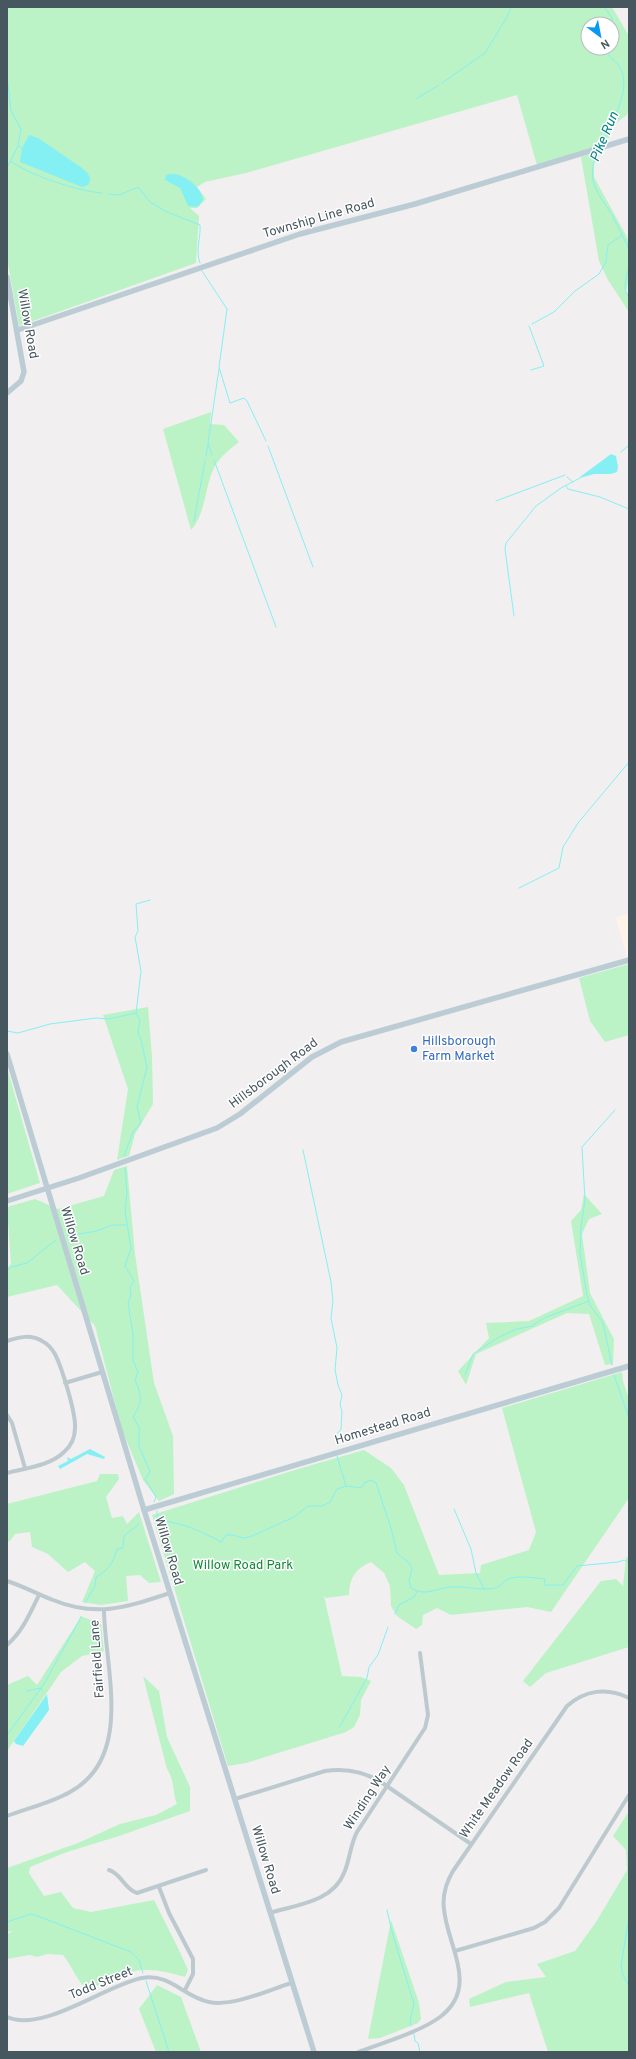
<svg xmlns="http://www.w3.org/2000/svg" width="636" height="2059" viewBox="0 0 636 2059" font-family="Overpass,sans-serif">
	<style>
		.commercial { fill: #fdf3e8 }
		.green { fill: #bbf3c6; fill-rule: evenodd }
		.water { fill: #84f0f3 }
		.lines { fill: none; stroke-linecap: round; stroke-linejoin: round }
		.stream { stroke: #84f0f3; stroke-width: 1 }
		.street { stroke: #bccad0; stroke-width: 4 }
		.secondary { stroke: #bcccd5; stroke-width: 5.5 }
		.shop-dot { fill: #3f7fe0; stroke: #fff; stroke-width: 1.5 }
		.labels { text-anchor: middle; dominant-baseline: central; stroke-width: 3; stroke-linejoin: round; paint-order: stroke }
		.street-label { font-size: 13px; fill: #46575f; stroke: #fff }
		.shop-label { font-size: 13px; fill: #366cbe; stroke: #fff; text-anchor: start }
		.park-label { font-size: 13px; fill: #0f8735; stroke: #fff }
		.water-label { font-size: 14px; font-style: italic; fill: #058285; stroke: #fff }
	</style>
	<rect width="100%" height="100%" fill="#f2eff0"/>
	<polygon class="commercial" points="629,914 629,957 627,958 616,917"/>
	<g class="green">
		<path d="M 7,7 L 612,7 L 629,36 L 629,108 L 627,115 L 616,123 L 606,143 L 537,165 L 517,95 L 246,173 L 205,182 L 197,187 L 206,199 L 197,208 L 190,208 L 199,216 L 196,263 L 19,326 L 7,258 ZM 588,24 L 612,24 L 612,48 L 588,48 Z"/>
		<polygon points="600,151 594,161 594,177 629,241 629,279 626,292 629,294 629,312 608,280 599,261 581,157"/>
		<path d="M 211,412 L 210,424 L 224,425 L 239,442 C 230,449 221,456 215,466 C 204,486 207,512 191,530 L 163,429 Z"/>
		<polygon points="629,964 629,1035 605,1042 590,1021 579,978"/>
		<polygon points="148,1007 152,1057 153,1104 135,1134 129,1156 117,1160 128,1089 103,1015"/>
		<polygon points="7,1068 40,1183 7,1194"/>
		<polygon points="127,1166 135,1254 154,1383 173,1436 174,1494 159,1501 143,1480 122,1430 95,1326 57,1285 7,1297 7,1268 11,1264 7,1207 35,1199 58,1209 104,1196 114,1170"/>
		<polygon points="584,1194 602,1214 589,1219 582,1234 590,1293 614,1339 613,1364 605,1365 589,1314 567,1313 476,1354 466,1385 458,1371 489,1338 486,1323 529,1321 583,1296 571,1221 581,1210"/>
		<path d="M 622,1372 L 623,1381 L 629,1399 L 629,1498 L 551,1612 L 527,1607 L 451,1615 L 437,1608 L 423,1615 L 422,1625 L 416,1629 L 397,1616 L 391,1606 L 390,1586 L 384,1573 L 371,1562 C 356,1568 349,1578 349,1595 L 326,1598 L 324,1596 L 342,1676 L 361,1677 L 371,1681 L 361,1700 L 360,1715 L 354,1727 L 346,1732 L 246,1763 L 228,1766 L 152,1515 L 298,1469 L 364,1450 L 391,1468 L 404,1485 L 439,1575 L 480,1573 L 481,1565 L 529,1550 L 536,1532 L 502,1408 Z"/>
		<polygon points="100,1474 118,1474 119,1479 106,1497 112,1518 123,1516 127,1524 139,1512 161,1582 149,1583 140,1575 126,1576 128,1601 101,1605 82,1602 95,1571 85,1562 68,1572 48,1554 32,1547 30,1532 15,1534 10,1541 7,1542 7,1504 97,1481"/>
		<polygon points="629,1556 629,1647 546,1673 530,1687 523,1681 601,1581 616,1579 623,1586 626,1558"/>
		<polygon points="78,1615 101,1624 104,1651 82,1656 61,1672 7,1751 7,1685 28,1676 37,1685 81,1617"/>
		<path d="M 143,1676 L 159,1691 L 167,1737 L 190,1787 L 190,1811 L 119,1836 L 67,1852 L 30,1867 L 29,1873 L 44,1896 L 61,1892 L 73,1908 L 91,1912 L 154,1900 L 179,1950 L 188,1970 L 185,1977 C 169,1972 147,1967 130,1972 C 115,1976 102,1986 86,1989 C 76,1979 72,1966 63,1955 L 47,1954 L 37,1957 L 30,1955 L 7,1959 L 7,1934 L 13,1931 L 7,1932 L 7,1868 L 78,1843 L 120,1824 L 156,1815 L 177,1804 C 172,1791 175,1781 167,1769 Z"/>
		<polygon points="629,1811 629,2052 548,2052 529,1993 470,2007 469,1999 506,1982 546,1977 537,1964 575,1951 596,1922 627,1870 626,1850 613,1836"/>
		<polygon points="391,1920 419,2003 421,2019 418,2023 380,2038 368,2039"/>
		<polygon points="157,1985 181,1997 201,2052 156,2052 139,2009"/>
	</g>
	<g class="water">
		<path d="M 29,135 L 38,138 L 82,168 C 88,173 93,178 88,185 L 82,187 L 20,162 L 22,148 Z"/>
		<path d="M 171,174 C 183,173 202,187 203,200 L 198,207 L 188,206 L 180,188 L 165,180 L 166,175 Z"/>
		<polygon points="611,454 616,456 618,467 617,472 611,474 594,474 580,478 580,477"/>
		<polygon points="90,1449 105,1457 104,1459 87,1454 60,1469 58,1466 68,1461 67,1457 71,1459"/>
		<polygon points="47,1694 49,1710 23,1746 16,1744 14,1741"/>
	</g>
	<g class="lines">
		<g class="stream">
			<polyline points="604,7 612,18 614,37 612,40"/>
			<polyline points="7,75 11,111 21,129 18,146"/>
			<polyline points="442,83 485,53 507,17 511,7"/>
			<polyline points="416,99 439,85"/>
			<path d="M 601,146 C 610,127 630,92 622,72 C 619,62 610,60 606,50 L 607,48"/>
			<path d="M 599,150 C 584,180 597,191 612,215 C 618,226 623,237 629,249"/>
			<path d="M 11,161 C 27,175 82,192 102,193"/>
			<polyline points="7,168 18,146 22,148"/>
			<path d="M 109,194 L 119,195 L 138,187 L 150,202 L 167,212 L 200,225 C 201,238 195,250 200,263"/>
			<path d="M 629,266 C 627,276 621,289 629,297"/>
			<polyline points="202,271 227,309 219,367 230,403 244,398 247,401 266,441"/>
			<polyline points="532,324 554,312 575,291 599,274 606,262 608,245 622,235"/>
			<polyline points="529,326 544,366 531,370"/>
			<polyline points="268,446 313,567"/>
			<polyline points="621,452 629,445"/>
			<polyline points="212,455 208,443 219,369"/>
			<polyline points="206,456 208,445"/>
			<polyline points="214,460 276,627"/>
			<polyline points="567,477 573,482"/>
			<polyline points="566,486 568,489 600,497 629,509"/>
			<polyline points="496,501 565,475"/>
			<polyline points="194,521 205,461"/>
			<polyline points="629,581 629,597"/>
			<polyline points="514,616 505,549 506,543 536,506 561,488 580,478"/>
			<polyline points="519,888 559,868 563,847 578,823 629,762"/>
			<polyline points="7,1031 18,1033 50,1024 96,1018 109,1019 136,1013"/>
			<polyline points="303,1150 331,1282 333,1301 331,1318 337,1348 335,1370 338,1385 342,1395 340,1405 342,1411 341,1429 337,1434 338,1446"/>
			<polyline points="124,1156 133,1132 141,1123 137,1107 147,1067 141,1040 138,1032 140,1020 136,1013 141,971 135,937 138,931 136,904 150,900"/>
			<path d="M 125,1168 L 127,1193 L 125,1211 L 131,1248 L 125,1266 L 134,1281 L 130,1287 L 131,1295 L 128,1303 L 133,1335 L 133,1360 L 138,1372 L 135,1380 C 142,1396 143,1401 133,1417 L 139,1427 L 139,1446 L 150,1472 L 145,1479 L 156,1497 L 154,1502"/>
			<polyline points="67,1236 97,1231 112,1225 126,1225"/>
			<polyline points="7,1271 11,1267 27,1263 56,1240"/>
			<polyline points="612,1365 603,1323 590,1305 587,1296 580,1253 581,1227 585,1200 582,1147 615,1110"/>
			<polyline points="465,1375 473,1354 499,1337 517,1329 532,1326 544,1318 589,1301"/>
			<polyline points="614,1375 629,1418"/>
			<polyline points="337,1456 346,1486"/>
			<polyline points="454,1509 471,1549 476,1573 484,1589"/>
			<path d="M 157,1511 L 157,1518 L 160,1520 C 185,1524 199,1530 221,1542 L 226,1535 L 233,1535 L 243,1538 L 252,1536 L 294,1517 L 308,1506 L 322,1506 L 330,1502 L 337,1489 L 346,1486 L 361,1488 L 364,1483 L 371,1480 L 376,1483 L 391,1528 L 397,1553 L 409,1563 L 412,1569 L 409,1581 L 411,1588 C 426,1597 436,1588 452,1587 C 467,1586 481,1591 495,1588 C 501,1587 503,1581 508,1579 C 518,1575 534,1578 545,1579 L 544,1585 L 563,1585 L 577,1566 L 618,1562 L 624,1560 L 629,1562"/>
			<path d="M 85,1603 L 95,1586 L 96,1577 C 109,1570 113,1563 117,1549 L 123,1548 L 124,1536 L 139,1524"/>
			<polyline points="395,1614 399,1605 414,1597 417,1592"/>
			<polyline points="26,1691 41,1688 42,1690"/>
			<polyline points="339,1728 367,1678 369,1667 378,1655 388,1627"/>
			<polyline points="7,1735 44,1684 81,1617"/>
			<polyline points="387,1910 392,1932 414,2004 410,2021 411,2026"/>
			<polyline points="629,1917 621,1966 623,1975 629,1986"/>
			<polyline points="7,1922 31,1914 35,1915 131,1952 139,1960 143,1973"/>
			<polyline points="146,1981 169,2052"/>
			<polyline points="414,2034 415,2041 418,2043 420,2052"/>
		</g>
		<g class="street">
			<path d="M 7,1341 C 19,1337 31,1334 42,1341 C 48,1344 52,1349 55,1354 C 62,1368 76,1413 75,1428 C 75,1437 71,1446 64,1452 C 50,1466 25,1468 7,1473"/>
			<polyline points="65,1383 102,1372"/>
			<polyline points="7,1415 12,1423 25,1468"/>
			<path d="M 7,1581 C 23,1586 37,1594 53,1600 C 97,1618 127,1607 170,1593"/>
			<path d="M 7,1645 C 23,1631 30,1613 39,1595"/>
			<path d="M 235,1799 L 325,1771 C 346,1768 363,1771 381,1782 L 471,1844"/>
			<path d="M 7,1816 C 28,1808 51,1803 70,1792 C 134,1757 105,1669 104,1611"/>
			<path d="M 109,1870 C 122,1874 124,1889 137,1893 L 206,1870"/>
			<polyline points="159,1887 169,1913 193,1959 193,1974 185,1990"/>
			<path d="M 270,1913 C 295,1905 333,1902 344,1873 C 350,1860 350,1845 357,1832 L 425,1728 L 428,1715 L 420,1653"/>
			<polyline points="455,1951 534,1928 545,1922 559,1908 629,1795"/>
			<path d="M 7,2017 C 44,2033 105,1985 142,1978 C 170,1973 184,1997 209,2002 C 232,2007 269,1990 291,1983"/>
			<path d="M 358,2052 C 382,2043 420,2032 440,2017 C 480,1987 447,1946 444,1909 C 442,1895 446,1883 453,1871 L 567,1706 C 585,1690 607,1687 629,1698"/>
		</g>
		<g class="secondary">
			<polyline points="7,277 24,372 21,381 7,393"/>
			<polyline points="18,330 300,234 415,204 629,139"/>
			<polyline points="7,1054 144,1510 314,2052"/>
			<polyline points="7,1201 79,1178 217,1128 240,1114 312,1057 341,1042 629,960"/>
			<polyline points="144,1510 629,1366"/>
		</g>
	</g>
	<circle class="shop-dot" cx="414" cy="1049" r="4"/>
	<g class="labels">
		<g class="street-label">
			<text transform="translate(319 219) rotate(-16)">Township Line Road</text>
			<text transform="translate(27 324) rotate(80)">Willow Road</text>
			<text transform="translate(274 1074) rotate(-37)">Hillsborough Road</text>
			<text transform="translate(74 1241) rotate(73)">Willow Road</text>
			<text transform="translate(383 1427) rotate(-17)">Homestead Road</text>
			<text transform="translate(168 1551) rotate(73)">Willow Road</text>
			<text transform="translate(98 1659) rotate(-94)">Fairfield Lane</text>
			<text transform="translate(497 1789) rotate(-55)">White Meadow Road</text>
			<text transform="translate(368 1798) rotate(-57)">Winding Way</text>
			<text transform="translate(265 1860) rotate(73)">Willow Road</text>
			<text transform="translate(101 1984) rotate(-22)">Todd Street</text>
		</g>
		<g class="shop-label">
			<text x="422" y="1042">Hillsborough<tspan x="422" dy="15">Farm Market</tspan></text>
		</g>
		<g class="park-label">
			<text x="243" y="1566">Willow Road Park</text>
		</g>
		<g class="water-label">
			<text transform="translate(605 137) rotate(-67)">Pike Run</text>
		</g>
	</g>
	<rect width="636" height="2059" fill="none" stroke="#46575f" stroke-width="16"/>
	<g transform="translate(600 36) rotate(148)"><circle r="19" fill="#ffffff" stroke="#b5bcbf"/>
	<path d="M0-3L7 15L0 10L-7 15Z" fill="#0a99f1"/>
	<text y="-6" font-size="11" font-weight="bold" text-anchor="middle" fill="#46575f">N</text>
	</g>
</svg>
